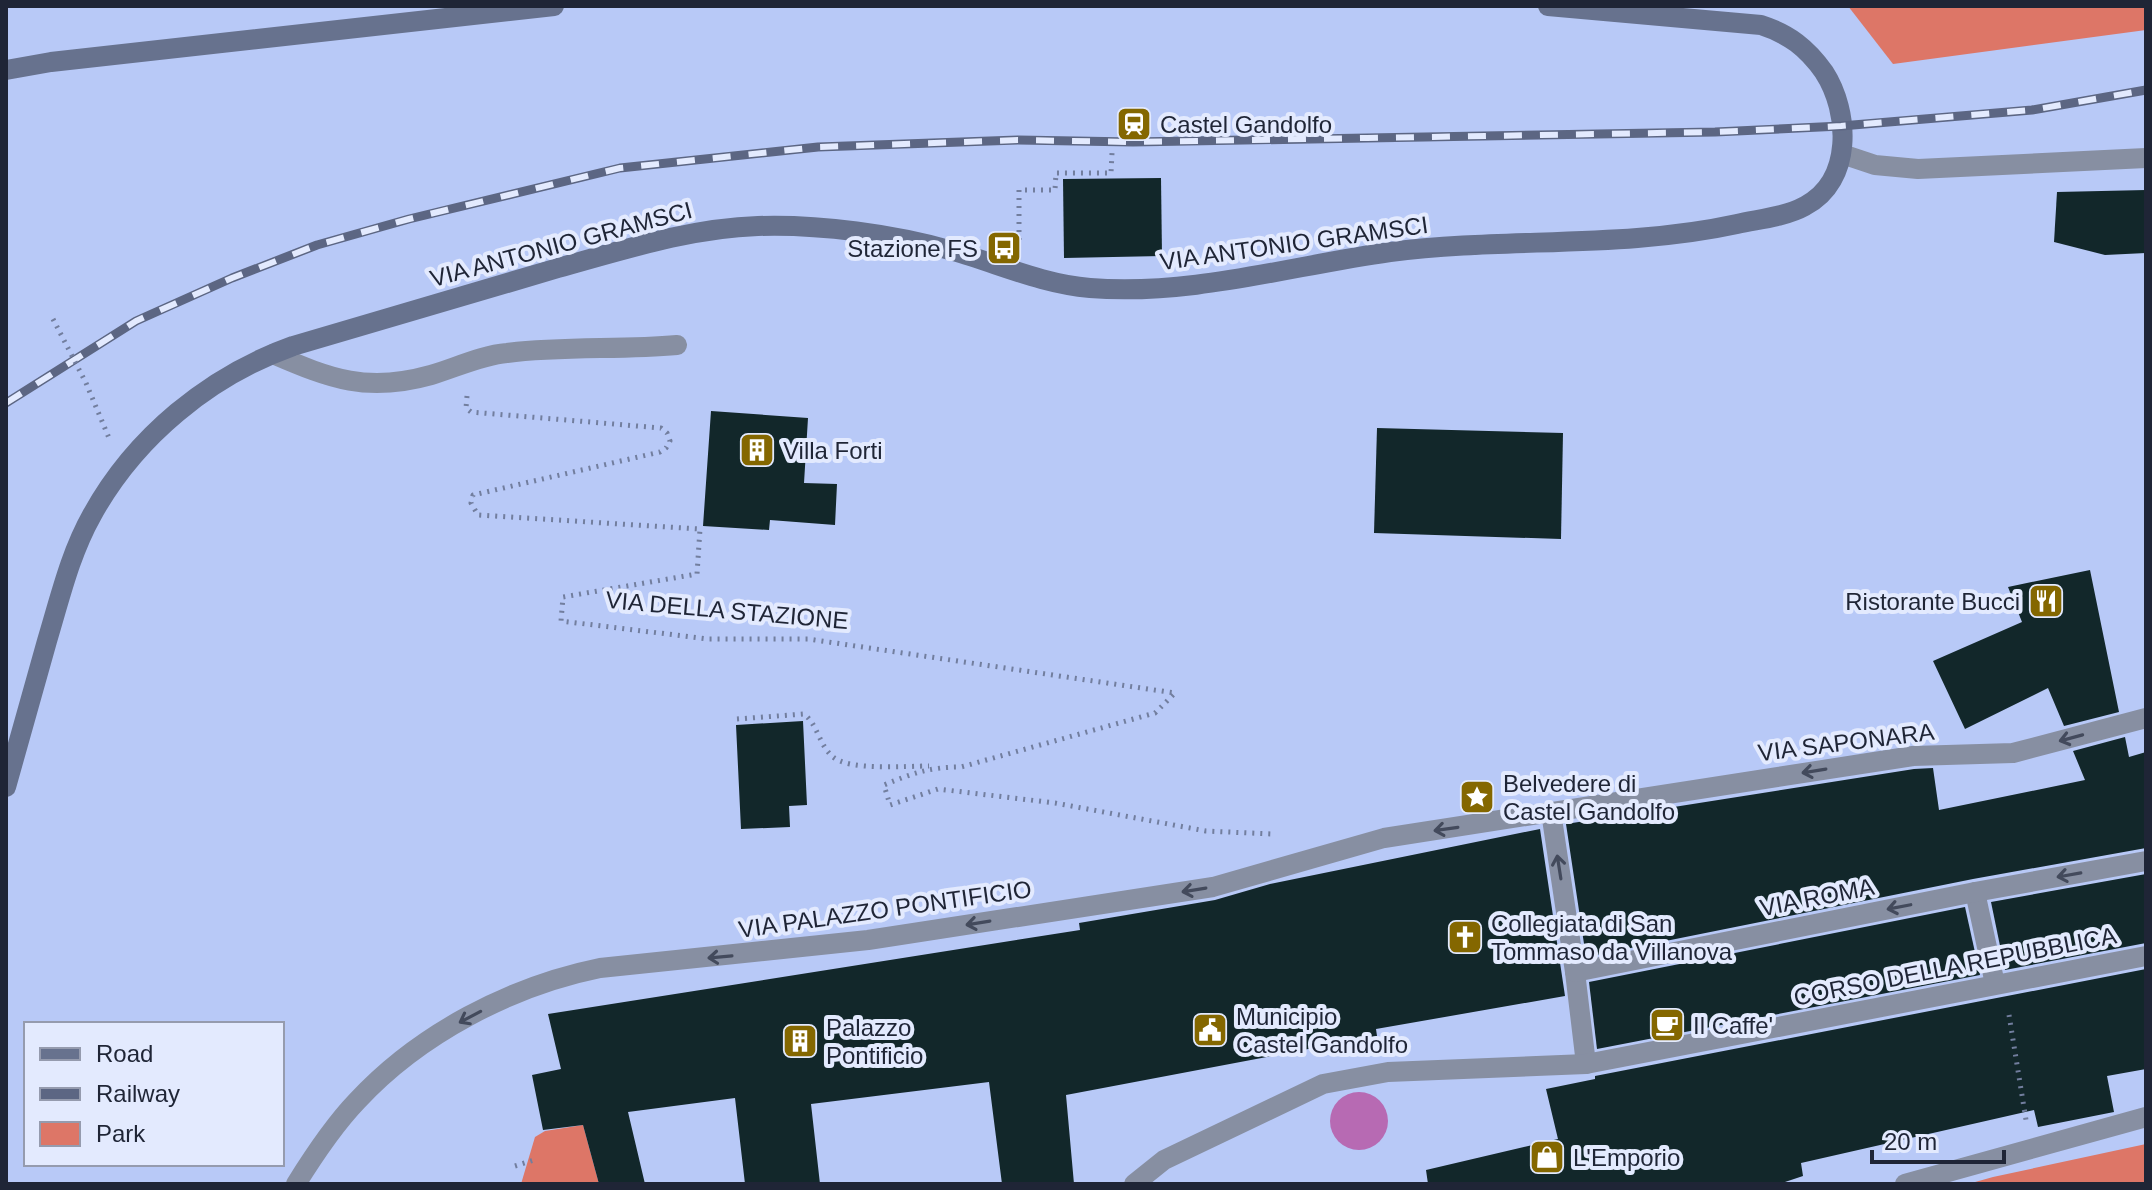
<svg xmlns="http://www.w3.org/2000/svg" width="2152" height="1190" viewBox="0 0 2152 1190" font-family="Helvetica,sans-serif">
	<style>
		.green { fill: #dd7667 }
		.water { fill: #b76ab3 }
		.building { fill: #12272a }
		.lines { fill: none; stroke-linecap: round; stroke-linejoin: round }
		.path { stroke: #727e9e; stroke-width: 5; stroke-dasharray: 2 6; stroke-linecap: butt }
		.street { stroke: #878fa2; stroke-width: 20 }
		.secondary { stroke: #67728e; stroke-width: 20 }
		.rail-casing { stroke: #5c6683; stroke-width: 9 }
		.rail { stroke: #e3eafe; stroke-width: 6; stroke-dasharray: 18; stroke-linecap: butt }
		.path-bridge { stroke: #727e9e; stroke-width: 5; stroke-dasharray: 2 6; stroke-linecap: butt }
		.oneway { stroke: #434a5c }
		.labels { text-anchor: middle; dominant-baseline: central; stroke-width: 8; stroke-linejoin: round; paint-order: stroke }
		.poi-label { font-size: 24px; fill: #1f2536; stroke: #e3eafe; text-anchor: start }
		.street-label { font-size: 24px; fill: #1f2536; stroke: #e3eafe }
	</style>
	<rect width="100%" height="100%" fill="#b8c9f7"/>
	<g class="green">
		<polygon points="1848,6 2146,6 2146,30 1893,64"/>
		<polygon points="583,1125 599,1184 521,1184 535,1137 545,1131"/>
		<polygon points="2146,1144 2146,1184 1968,1184 1993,1177"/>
	</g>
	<circle class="water" cx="1359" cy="1121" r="29"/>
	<g class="building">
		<polygon points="1161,178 1162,256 1064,258 1063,179"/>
		<polygon points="2146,190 2146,253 2105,255 2054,242 2057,192"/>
		<polygon points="711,411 808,418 804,483 837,484 835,525 770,520 769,530 703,526"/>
		<polygon points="1377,428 1563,433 1561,539 1374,533"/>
		<polygon points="2090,570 2119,712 2064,726 2048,688 1965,729 1933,661 2022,622 2008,587"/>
		<polygon points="803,721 807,805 789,806 790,827 741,829 736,725"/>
		<polygon points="2125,737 2129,757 2146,752 2146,848 1973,879 1586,957 1566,824 1914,769 1933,768 1939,810 2085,780 2073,751"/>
		<polygon points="1540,829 1565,996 1376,1029 1377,1036 1066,1095 1074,1184 1002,1184 989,1082 811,1104 820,1184 745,1184 735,1098 628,1112 645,1184 599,1184 583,1125 543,1130 532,1075 561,1069 548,1014 1080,930 1079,923 1215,900 1270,884"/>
		<polygon points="2146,874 2146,943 2005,970 1991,902"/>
		<polygon points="1965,907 1980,975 1597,1049 1589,982"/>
		<polygon points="2146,969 2146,1069 2107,1076 2114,1112 2038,1127 2034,1110 1801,1163 1803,1176 1779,1184 1428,1184 1426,1170 1558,1139 1546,1089 1595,1079 1595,1076"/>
	</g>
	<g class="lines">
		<g class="path">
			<polyline points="1019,240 1019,190 1055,190 1056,173 1111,173 1112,153"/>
			<polyline points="86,383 109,438"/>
			<path d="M 467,396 L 466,408 L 471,412 L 661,428 L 667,433 L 670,441 L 666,448 L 660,452 L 473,495 L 471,503 L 478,515 L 700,529 L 697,574 L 563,597 L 561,621 L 708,639 L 808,639 L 1175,693 L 1155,713 L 961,767 C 930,767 913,773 884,785 L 890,805 L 938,789 L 1055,803 L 1206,831 L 1272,834"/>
			<path d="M 737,719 L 804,714 C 818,725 819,745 833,757 C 850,771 905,766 929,766"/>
			<polyline points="2009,1015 2026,1120"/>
			<polyline points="515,1166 534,1160"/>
		</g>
		<g class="street">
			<polyline points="1842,154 1875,165 1918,169 2146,158"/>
			<path d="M 273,354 C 331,379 367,393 431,375 C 455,368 482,355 507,353 C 563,346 621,350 677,345"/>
			<polyline points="1551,812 1575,972 1586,1064"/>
			<polyline points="1975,892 1995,984"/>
			<polyline points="1575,972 1975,892 2146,861"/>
			<path d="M 296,1184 C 314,1155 333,1126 357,1101 C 419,1034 511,986 600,968 L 868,940 L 1213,887 L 1384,838 L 1913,756 L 2013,753 L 2146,718"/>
			<polyline points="1134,1184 1164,1160 1323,1084 1388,1072 1586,1064 2146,956"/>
			<polyline points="1905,1184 2146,1117"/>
		</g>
		<g class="secondary">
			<polyline points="6,70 51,62 554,6"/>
			<path d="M 6,787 C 20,738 34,689 47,641 C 60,598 70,554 92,515 C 135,437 209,376 293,346 C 381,320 469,294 558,268 C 623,250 691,228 758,226 C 819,224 894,234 953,251 C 999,264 1042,284 1090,288 C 1192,296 1290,266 1390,252 C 1505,237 1623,249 1737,224 C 1759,219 1785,217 1805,206 C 1853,181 1850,112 1824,72 C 1807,48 1789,34 1761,25 L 1548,6"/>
		</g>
		<g class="rail-casing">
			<polyline id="rail" points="6,403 136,321 232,278 317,245 409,219 620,168 818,147 1018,140 1133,142 1367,138 1715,132 1841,126 2032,110 2146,90"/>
		</g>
		<use href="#rail" class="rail"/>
		<polyline class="path-bridge" points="53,319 86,383"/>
	</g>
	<defs><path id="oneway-shaft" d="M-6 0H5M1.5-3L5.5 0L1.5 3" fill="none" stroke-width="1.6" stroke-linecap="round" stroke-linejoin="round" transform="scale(2)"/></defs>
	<g class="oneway">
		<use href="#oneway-shaft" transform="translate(2071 738) rotate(165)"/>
		<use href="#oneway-shaft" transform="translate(1814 771) rotate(171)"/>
		<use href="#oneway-shaft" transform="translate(1446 829) rotate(172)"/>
		<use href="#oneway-shaft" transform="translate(1559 867) rotate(-99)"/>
		<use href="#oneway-shaft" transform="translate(2069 875) rotate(170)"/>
		<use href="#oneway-shaft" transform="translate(1194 890) rotate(171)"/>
		<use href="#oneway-shaft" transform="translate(1899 907) rotate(169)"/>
		<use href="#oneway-shaft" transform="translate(978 923) rotate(171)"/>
		<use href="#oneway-shaft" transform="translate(720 957) rotate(175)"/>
		<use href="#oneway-shaft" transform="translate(470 1017) rotate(152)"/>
	</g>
	<defs>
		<g id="station-square" transform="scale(1.8)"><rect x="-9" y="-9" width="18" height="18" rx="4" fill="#846700" stroke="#e3eafe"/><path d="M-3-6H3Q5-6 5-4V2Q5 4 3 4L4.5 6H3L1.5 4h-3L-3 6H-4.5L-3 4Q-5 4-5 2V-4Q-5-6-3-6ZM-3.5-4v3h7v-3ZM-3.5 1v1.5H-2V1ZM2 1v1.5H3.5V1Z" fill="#fff"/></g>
		<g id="bus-square" transform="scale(1.8)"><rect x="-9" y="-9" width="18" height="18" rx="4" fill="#846700" stroke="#e3eafe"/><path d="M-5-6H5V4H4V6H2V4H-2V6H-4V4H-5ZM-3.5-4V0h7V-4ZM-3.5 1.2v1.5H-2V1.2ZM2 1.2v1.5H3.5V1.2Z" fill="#fff"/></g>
		<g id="building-square" transform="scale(1.8)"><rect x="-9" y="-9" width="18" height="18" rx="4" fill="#846700" stroke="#e3eafe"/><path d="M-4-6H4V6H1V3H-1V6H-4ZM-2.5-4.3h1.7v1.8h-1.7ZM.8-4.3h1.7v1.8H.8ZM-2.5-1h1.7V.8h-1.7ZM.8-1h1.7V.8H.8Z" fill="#fff"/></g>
		<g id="restaurant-square" transform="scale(1.8)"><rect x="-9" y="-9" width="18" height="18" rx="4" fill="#846700" stroke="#e3eafe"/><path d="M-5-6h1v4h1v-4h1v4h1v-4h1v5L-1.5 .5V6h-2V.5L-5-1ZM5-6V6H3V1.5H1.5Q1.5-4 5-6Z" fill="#fff"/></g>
		<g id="sight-square" transform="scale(1.8)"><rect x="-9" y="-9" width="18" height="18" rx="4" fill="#846700" stroke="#e3eafe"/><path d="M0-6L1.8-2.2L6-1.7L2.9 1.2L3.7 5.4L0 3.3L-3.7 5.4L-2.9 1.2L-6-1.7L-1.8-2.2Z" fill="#fff"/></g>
		<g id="church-square" transform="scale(1.8)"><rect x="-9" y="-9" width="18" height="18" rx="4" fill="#846700" stroke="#e3eafe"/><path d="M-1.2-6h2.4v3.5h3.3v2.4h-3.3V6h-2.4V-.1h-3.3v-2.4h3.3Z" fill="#fff"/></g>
		<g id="cafe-square" transform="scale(1.8)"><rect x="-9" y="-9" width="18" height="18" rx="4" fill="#846700" stroke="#e3eafe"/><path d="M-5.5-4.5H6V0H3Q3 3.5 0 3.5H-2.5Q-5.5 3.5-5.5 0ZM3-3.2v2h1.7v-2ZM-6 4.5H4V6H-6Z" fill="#fff"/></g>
		<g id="civic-square" transform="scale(1.8)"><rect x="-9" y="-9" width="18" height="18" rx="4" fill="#846700" stroke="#e3eafe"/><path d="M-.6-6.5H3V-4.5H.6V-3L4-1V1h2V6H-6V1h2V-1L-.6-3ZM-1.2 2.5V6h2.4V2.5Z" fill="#fff"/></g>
		<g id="shop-square" transform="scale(1.8)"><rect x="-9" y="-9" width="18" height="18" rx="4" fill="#846700" stroke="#e3eafe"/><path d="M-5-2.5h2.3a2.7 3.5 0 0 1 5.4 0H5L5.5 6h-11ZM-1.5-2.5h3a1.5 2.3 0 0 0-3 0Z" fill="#fff"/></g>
	</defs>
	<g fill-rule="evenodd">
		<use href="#station-square" x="1134" y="124"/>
		<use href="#bus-square" x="1004" y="248"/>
		<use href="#building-square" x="757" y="450"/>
		<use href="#restaurant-square" x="2046" y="601"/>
		<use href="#sight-square" x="1477" y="797"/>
		<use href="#church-square" x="1465" y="937"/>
		<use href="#cafe-square" x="1667" y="1025"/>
		<use href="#civic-square" x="1210" y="1030"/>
		<use href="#building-square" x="800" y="1041"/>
		<use href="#shop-square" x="1547" y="1157"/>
	</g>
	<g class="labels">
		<g class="poi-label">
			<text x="1160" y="124">Castel Gandolfo</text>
			<text x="978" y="248" text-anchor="end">Stazione FS</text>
			<text x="783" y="450">Villa Forti</text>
			<text x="2020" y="601" text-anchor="end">Ristorante Bucci</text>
			<text x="1503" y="783">Belvedere di<tspan x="1503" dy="28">Castel Gandolfo</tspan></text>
			<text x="1491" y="923">Collegiata di San<tspan x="1491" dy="28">Tommaso da Villanova</tspan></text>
			<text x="1236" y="1016">Municipio<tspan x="1236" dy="28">Castel Gandolfo</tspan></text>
			<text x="1693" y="1025">Il Caffe'</text>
			<text x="826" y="1027">Palazzo<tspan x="826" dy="28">Pontificio</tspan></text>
			<text x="1573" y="1157">L'Emporio</text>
		</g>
		<g class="street-label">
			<text transform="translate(1294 243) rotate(-8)">VIA ANTONIO GRAMSCI</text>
			<text transform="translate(561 244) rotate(-15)">VIA ANTONIO GRAMSCI</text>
			<text transform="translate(727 610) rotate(5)">VIA DELLA STAZIONE</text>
			<text transform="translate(1846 742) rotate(-7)">VIA SAPONARA</text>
			<text transform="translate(1817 897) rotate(-11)">VIA ROMA</text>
			<text transform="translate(885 909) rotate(-8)">VIA PALAZZO PONTIFICIO</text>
			<text transform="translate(1955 966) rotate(-11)">CORSO DELLA REPUBBLICA</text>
		</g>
	</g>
	<rect width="2152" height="1190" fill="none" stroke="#1f2536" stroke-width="16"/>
	<rect x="24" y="1022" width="260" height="144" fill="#e3eafe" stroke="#959bae" stroke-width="2"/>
	<rect x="40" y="1048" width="40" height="12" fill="#67728e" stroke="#959bae" stroke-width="2"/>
	<text x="96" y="1062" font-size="24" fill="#1f2536">Road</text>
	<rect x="40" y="1088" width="40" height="12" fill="#5c6683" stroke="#959bae" stroke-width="2"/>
	<text x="96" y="1102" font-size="24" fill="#1f2536">Railway</text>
	<rect x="40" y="1122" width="40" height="24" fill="#dd7667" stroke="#959bae" stroke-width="2"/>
	<text x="96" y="1142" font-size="24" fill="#1f2536">Park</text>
	<path d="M1872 1150v12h132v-12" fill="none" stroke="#1f2536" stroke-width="4"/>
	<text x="1884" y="1150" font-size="24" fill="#1f2536" stroke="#e3eafe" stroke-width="6" paint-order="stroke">20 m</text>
</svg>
